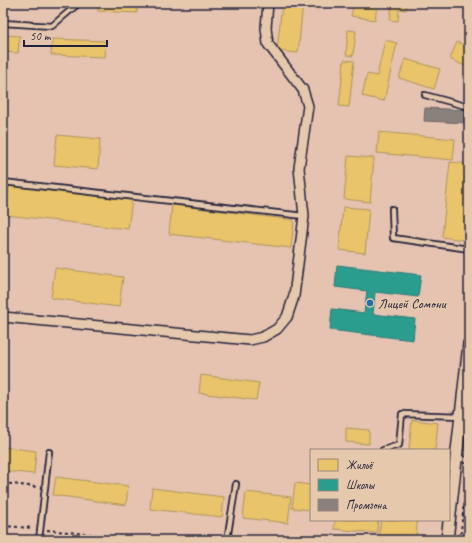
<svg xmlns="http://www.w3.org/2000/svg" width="472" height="543" viewBox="0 0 472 543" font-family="Caveat,sans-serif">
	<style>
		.homes { fill: #e9c46a; stroke: #ad935c }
		.schools { fill: #2a9d8f; stroke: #287876 }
		.industry { fill: #8a817c; stroke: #6b6468 }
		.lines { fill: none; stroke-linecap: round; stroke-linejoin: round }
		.service-casing { stroke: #22223b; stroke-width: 8 }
		.minor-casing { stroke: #22223b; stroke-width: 12 }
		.tertiary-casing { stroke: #22223b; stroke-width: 14 }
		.path { stroke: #22223b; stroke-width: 2; stroke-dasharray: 3 3; stroke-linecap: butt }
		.service { stroke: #e6c9ad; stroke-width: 4.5 }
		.minor { stroke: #e6c9ad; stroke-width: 9 }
		.tertiary { stroke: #e6c9ad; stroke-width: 11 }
		.poi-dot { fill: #1f6fb2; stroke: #e6c9ad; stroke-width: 1.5 }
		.labels { text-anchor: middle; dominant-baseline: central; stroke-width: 4; stroke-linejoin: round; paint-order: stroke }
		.poi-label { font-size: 14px; fill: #22223b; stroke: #e6c9ad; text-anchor: start }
	</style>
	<rect width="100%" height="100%" fill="#e5c3b0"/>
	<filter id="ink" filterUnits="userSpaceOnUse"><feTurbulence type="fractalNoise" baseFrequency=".025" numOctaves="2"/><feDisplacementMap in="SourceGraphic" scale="8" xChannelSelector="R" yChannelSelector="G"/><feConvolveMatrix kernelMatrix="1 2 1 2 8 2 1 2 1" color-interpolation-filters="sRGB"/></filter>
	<g filter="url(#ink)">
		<g class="homes">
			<polygon points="98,3 137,4 137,13 98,11"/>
			<polygon points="282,3 303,3 298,53 277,51"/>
			<polygon points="354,3 377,5 375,20 351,16"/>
			<polygon points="392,3 407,3 406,10 399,9 398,21 390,20"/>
			<polygon points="348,30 356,31 353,56 346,55"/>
			<polygon points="3,35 20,36 18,53 3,52"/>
			<polygon points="52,39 106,41 105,57 51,55"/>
			<polygon points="385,40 397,43 384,101 362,96 367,74 377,76"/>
			<polygon points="457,42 469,47 469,68 450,59"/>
			<polygon points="405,59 440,69 434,89 399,78"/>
			<polygon points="344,60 354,61 349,107 339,106"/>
			<polygon points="379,132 455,139 453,160 377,153"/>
			<polygon points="57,135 100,139 98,169 54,165"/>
			<polygon points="348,156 374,158 370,202 344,199"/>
			<polygon points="450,162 469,164 469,183 463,240 442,237"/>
			<polygon points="9,186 132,200 128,229 6,215"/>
			<polygon points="172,205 294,220 291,248 169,234"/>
			<polygon points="343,207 369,209 365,253 339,250"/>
			<polygon points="55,268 123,277 119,307 51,298"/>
			<polygon points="201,375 259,383 256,400 199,393"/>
			<polygon points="412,420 438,423 435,450 409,450"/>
			<polygon points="346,428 369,430 369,444 346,442"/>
			<polygon points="3,447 36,451 34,474 3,471"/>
			<polygon points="56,477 128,486 126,505 53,495"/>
			<polygon points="295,483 311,485 311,510 292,508"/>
			<polygon points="152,488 224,497 222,517 150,509"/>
			<polygon points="246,492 291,497 288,523 243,518"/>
			<polygon points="335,520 378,520 377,533 334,529"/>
			<polygon points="381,520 417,520 416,540 378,540"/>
		</g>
		<polygon class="schools" points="337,265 421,275 418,297 375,292 373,314 415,319 413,340 330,330 332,309 364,313 367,291 335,287"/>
		<polygon class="industry" points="425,108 468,110 468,123 424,121"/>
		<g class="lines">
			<g class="service-casing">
				<g id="service">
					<polyline points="3,23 52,26 79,3"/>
					<polyline points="425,95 469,107"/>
					<polyline points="3,182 304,216"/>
					<polyline points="392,209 393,238 469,249"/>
					<polyline points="383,450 399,445 402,414 461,416"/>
					<polyline points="457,457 469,461"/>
					<polyline points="39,540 49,452"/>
					<polyline points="227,540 236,484"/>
				</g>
			</g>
			<g class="minor-casing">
				<polyline id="minor" points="3,317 250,340 263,337 277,329 287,317 294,296 304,216 299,168 308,106 303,90 268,44 266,28 268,3"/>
			</g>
			<g class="tertiary-casing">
				<polyline id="tertiary" points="447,540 469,344"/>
			</g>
			<g class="path">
				<polyline points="3,483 38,487"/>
				<polyline points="3,526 33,528"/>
				<polyline points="47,530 149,540"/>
				<polyline points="460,540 468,468"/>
				<polyline points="468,540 469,528"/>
			</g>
			<use href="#service" class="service"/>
			<use href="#minor" class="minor"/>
			<use href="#tertiary" class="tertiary"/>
		</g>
	</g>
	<circle class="poi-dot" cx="370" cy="303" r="4"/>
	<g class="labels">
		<g class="poi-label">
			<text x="378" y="303">Лицей Сомони</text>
		</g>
	</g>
	<rect width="472" height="543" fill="none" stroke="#e6c9ad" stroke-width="16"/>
	<rect x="8" y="8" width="456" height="527" fill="none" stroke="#22223b" stroke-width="1.5" filter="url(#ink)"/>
	<rect x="310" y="449" width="140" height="72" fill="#e6c9ad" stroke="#98867f"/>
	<rect x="318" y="459" width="20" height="12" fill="#e9c46a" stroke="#98867f"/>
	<text x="346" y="469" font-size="12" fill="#22223b">Жильё</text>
	<rect x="318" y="479" width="20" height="12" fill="#2a9d8f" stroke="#98867f"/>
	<text x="346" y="489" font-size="12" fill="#22223b">Школы</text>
	<rect x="318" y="499" width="20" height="12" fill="#8a817c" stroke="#98867f"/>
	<text x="346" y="509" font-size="12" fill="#22223b">Промзона</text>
	<path d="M24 40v6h83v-6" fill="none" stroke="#22223b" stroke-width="2"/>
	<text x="30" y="40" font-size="12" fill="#22223b" stroke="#e6c9ad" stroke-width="3" paint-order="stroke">50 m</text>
</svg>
